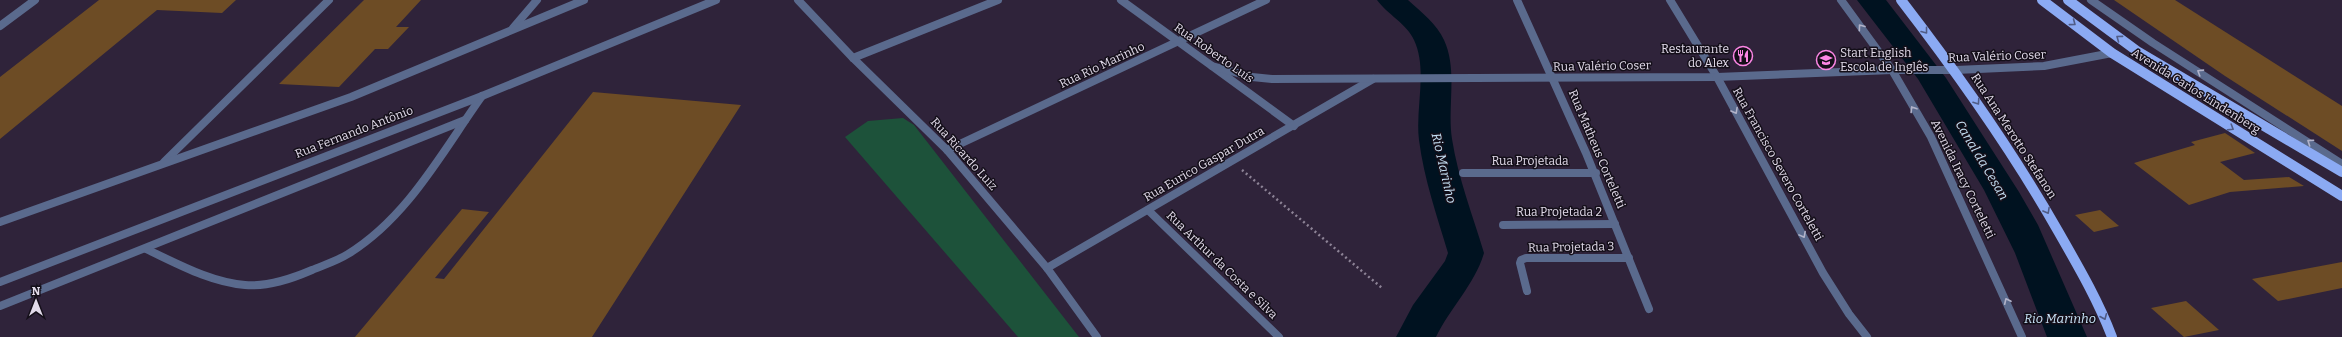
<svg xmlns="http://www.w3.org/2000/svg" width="2342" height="337" viewBox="0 0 2342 337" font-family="Bitter,serif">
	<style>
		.green { fill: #1d523a }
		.water { fill: #001220 }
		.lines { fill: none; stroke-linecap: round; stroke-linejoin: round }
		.river { fill: #001220; fill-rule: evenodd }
		.building { fill: #6d4c25 }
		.path { stroke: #8d8396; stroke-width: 2.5; stroke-dasharray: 2 3; stroke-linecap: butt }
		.service { stroke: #5a6a8d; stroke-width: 8 }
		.minor { stroke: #5a6a8d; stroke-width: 8 }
		.tertiary { stroke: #5a6a8d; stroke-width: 8 }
		.primary { stroke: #8baaf3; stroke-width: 10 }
		.oneway { stroke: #505c86 }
		.oneway2 { stroke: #b2b3c9 }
		.labels { text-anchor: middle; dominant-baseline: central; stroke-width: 3; stroke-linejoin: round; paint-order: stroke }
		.poi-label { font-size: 12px; fill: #e1dae9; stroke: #140f19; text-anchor: end }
		.street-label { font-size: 12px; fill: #e1dae9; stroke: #140f19 }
		.water-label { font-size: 13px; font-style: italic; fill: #c7e2f6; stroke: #140f19 }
	</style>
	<rect width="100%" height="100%" fill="#2f233a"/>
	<polygon class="green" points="903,118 914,125 1079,337 1018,337 845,137 868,121"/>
	<polygon class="water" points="1857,0 1886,0 1946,78 2019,192 2038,225 2087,337 2047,337 2015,253 1984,190 1918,79"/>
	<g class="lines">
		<path class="river" d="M 1377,0 L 1408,0 C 1421,12 1437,24 1444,40 C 1458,70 1447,107 1452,139 C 1458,178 1473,216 1484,253 C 1475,284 1450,308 1436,337 L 1396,337 L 1413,305 L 1445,261 L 1448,253 C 1437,216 1424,179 1419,140 C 1415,108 1428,70 1414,40 C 1407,24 1387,14 1377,0 Z"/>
	</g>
	<g class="building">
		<polygon points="99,0 236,0 222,13 157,10 0,139 0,77"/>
		<polygon points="364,0 421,0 396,27 409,27 388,49 375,49 339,87 279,84"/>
		<polygon points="2114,0 2175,0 2342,106 2342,151 2225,76"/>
		<polygon points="593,92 741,105 592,337 355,337 462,209 489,212 435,278 444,279"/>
		<polygon points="2225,133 2255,153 2220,162 2244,180 2289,177 2304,186 2230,192 2189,205 2134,163 2195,145 2191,142"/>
		<polygon points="2100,210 2119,226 2094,232 2075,215"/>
		<polygon points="2342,262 2342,288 2278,301 2252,279"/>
		<polygon points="2186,301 2219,330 2184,337 2151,308"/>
	</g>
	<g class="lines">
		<polyline class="path" points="1242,170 1382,288"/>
		<g class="service">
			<polyline points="2091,0 2153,43 2342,164"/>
			<polyline points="0,26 35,0"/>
			<polyline points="513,28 537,0"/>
			<polyline points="164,162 329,0"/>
			<polyline points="1463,173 1596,173"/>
			<polyline points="0,222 351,97 584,0"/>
			<polyline points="1503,225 1615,224"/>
			<path d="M 146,249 C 178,264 210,282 245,285 C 268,287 291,279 312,270 C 324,265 337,261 348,254 C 408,217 442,152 482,96"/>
			<polyline points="1527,291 1520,263 1521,260 1526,258 1629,258"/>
			<polyline points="0,306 465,120"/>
		</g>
		<g class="minor">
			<polyline points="798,0 853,58 947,150 1047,268 1097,337"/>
			<polyline points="1517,0 1586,153 1649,309"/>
			<polyline points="1670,0 1717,77"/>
			<polyline points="1841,0 1892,70"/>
			<polyline points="853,58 998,0"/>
			<polyline points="1212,66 1294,126"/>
			<polyline points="1956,70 2044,66 2112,53"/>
			<polyline points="947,150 1266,0"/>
			<polyline points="1148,210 1279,337"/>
			<polyline points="1047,268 1373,79"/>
		</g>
		<g class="tertiary">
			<polyline points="1121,0 1212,66 1252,77 1272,79 1717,77 1892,70 1956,70"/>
			<polyline points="1892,70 1931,137 2022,337"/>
			<polyline points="1717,77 1823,273 1849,314 1867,337"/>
			<polyline points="0,282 482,96 716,0"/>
		</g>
		<g class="primary">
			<path d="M 1901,0 C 1958,74 2012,150 2058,231 C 2078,266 2098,300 2112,337"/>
			<polyline points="2042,0 2112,53 2342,196"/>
			<polyline points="2068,0 2137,51 2342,172"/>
		</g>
	</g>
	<defs><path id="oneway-chevron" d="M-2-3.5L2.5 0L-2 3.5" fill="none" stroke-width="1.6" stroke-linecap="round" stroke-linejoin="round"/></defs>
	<g class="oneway">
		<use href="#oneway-chevron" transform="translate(2073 23) rotate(37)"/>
		<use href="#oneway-chevron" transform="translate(1925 31) rotate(52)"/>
		<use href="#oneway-chevron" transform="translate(2119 38) rotate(-144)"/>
		<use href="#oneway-chevron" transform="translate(1977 102) rotate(56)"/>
		<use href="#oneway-chevron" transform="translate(2231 128) rotate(32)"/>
		<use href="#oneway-chevron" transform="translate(2047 211) rotate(61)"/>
		<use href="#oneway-chevron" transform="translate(2104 317) rotate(67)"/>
	</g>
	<g class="oneway2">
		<use href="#oneway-chevron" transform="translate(1861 27) rotate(-126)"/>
		<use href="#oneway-chevron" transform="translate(2200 72) rotate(-148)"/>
		<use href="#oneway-chevron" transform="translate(1913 109) rotate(-122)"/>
		<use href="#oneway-chevron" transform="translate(1735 111) rotate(61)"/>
		<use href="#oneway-chevron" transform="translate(2310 142) rotate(-146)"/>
		<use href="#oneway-chevron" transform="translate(1803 235) rotate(62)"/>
		<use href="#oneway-chevron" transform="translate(2007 301) rotate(-115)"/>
	</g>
	<defs>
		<g id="restaurant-ring" transform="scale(1)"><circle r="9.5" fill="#140f19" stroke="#fc86e4" stroke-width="1.5"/><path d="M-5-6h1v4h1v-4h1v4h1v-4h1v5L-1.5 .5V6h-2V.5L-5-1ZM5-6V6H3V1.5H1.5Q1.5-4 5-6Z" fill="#fc86e4"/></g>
		<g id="university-ring" transform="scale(1)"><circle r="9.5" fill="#140f19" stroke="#fc86e4" stroke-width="1.5"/><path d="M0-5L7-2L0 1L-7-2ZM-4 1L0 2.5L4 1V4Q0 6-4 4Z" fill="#fc86e4"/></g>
	</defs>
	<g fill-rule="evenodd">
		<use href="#restaurant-ring" x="1743" y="56"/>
		<use href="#university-ring" x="1826" y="60"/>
	</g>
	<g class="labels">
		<g class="poi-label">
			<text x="1729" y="49">Restaurante<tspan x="1729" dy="14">do Alex</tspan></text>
			<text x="1840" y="53" text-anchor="start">Start English<tspan x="1840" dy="14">Escola de Inglês</tspan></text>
		</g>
		<g class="street-label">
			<text transform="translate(1214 53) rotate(35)">Rua Roberto Luís</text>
			<text transform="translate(1997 56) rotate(-2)">Rua Valério Coser</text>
			<text transform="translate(1102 65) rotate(-25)">Rua Rio Marinho</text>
			<text transform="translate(1602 66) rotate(-1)">Rua Valério Coser</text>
			<text transform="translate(2196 91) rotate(32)">Avenida Carlos Lindenberg</text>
			<text transform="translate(354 132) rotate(-21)">Rua Fernando Antônio</text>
			<text transform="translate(2014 136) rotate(57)">Rua Ana Merotto Stefanon</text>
			<text transform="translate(1597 149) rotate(67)">Rua Matheus Corteletti</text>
			<text transform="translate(964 154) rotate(48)">Rua Ricardo Luiz</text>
			<text x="1530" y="161">Rua Projetada</text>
			<text transform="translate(1204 164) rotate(-30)">Rua Eurico Gaspar Dutra</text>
			<text transform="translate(1778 164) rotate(61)">Rua Francisco Severo Corteletti</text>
			<text transform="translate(1963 179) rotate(64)">Avenida Iracy Corteletti</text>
			<text x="1559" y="212">Rua Projetada 2</text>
			<text transform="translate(1571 247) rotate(-1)">Rua Projetada 3</text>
			<text transform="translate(1222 265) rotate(44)">Rua Arthur da Costa e Silva</text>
		</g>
		<g class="water-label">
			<text transform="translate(1982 160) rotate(59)">Canal da Cesan</text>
			<text transform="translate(1444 168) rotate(77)">Rio Marinho</text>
			<text x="2060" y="318">Rio Marinho</text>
		</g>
	</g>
	<g transform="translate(36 301)" stroke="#140f19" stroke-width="3" paint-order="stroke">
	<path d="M0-3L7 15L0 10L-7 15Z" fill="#e1dae9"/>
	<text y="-6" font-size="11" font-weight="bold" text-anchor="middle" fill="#e1dae9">N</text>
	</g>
</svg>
